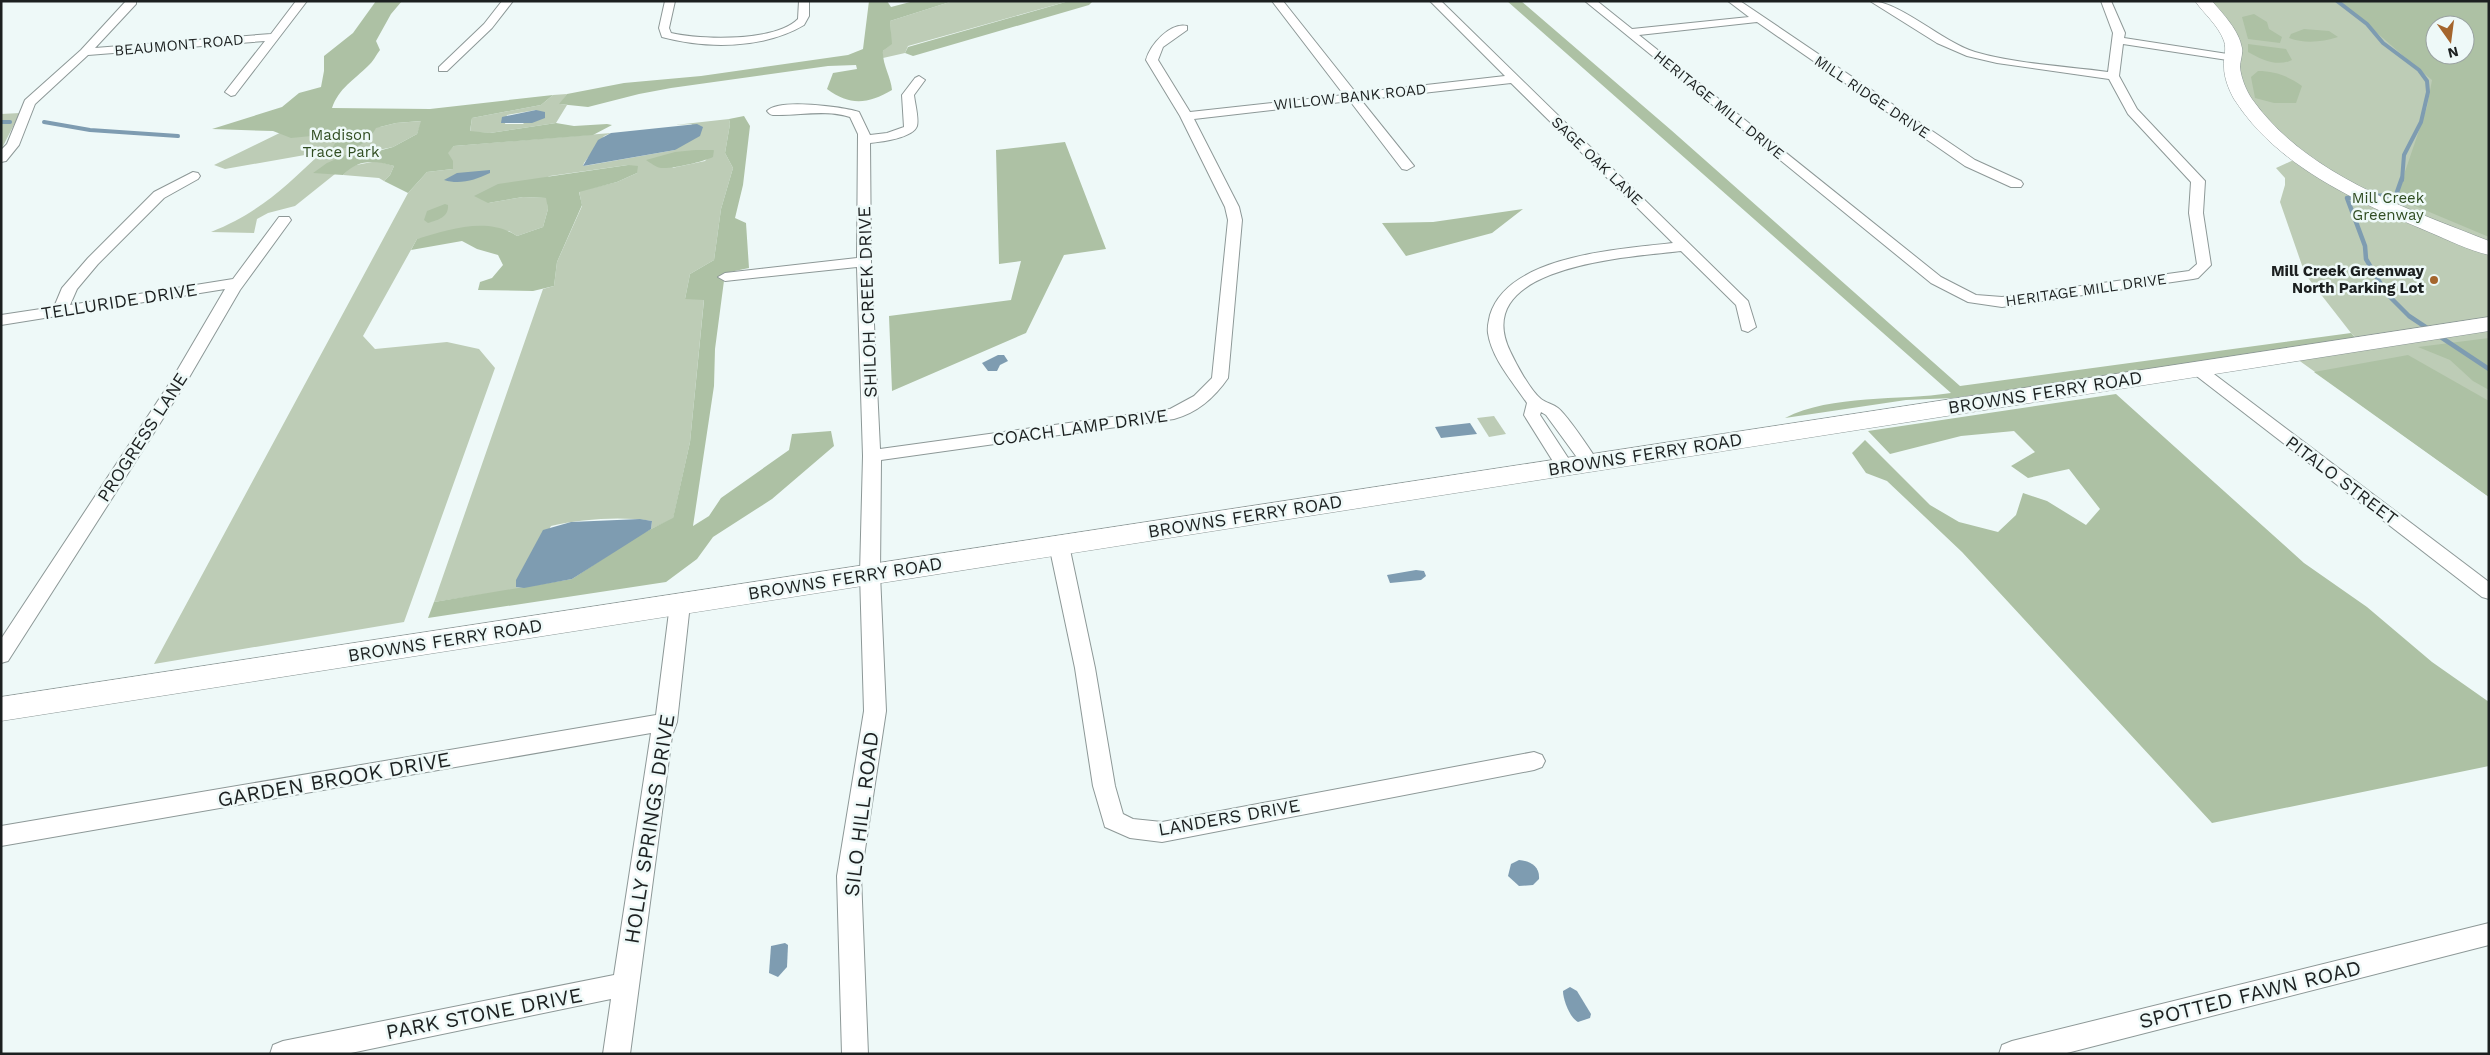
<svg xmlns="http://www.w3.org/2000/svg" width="2490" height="1055" viewBox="0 0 2490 1055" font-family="'Work Sans',sans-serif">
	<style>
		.green { fill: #bdccb6; fill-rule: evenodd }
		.forest { fill: #adc1a4; fill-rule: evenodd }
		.water { fill: #7e9cb1 }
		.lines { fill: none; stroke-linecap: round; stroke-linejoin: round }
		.stream-far1 { stroke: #7e9cb1; stroke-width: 4 }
		.stream { stroke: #7e9cb1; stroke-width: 4.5 }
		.street-casing { stroke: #8d9897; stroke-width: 2 }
		.secondary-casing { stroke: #8d9897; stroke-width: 1 }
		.street { fill: #fff; fill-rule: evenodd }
		.secondary { fill: #fff; fill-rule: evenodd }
		.poi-dot { fill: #a4652d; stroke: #eef9f8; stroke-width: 2 }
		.labels { text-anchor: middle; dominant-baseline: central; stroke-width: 5; stroke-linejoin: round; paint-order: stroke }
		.far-street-label { font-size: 15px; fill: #1c2020; stroke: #eef9f8 }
		.far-park-label { font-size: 15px; fill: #304d22; stroke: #eef9f8 }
		.far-poi-label { font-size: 15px; font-weight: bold; fill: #1c2020; stroke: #eef9f8; text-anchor: end }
		.street-label { font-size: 18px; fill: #1c2020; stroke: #eef9f8 }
		.near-street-label { font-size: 21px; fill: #1c2020; stroke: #eef9f8 }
	</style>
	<rect width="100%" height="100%" fill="#eef9f8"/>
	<g class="green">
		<polygon points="953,1 1069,1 908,46 905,53 883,58 883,51 891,44 890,21"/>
		<path d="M 2203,1 L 2472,1 L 2489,27 L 2489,497 L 2290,354 L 2362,343 L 2351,333 L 2305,274 L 2280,202 L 2285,185 L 2285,178 L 2276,168 L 2300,157 L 2252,113 L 2234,48 ZM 2435,25 L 2465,25 L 2465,55 L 2435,55 Z"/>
		<path d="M 567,94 L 560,104 L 567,105 L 556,123 L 490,133 L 470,132 L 472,118 L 541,105 L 553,95 ZM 536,110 L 523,124 L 505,124 L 507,115 Z"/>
		<polygon points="20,113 1,150 1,114"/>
		<path d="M 729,119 L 730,124 L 725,153 L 733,168 L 721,209 L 714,260 L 690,274 L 685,299 L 704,299 L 690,442 L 673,519 L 651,529 L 652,521 C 620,516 582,519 551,526 L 516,587 L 524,588 L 434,602 L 543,289 L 554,286 L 557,262 L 582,206 L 579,191 L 617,182 L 637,173 L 628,165 L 550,176 L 488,203 L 523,197 L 547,198 L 548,209 L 543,227 L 517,236 L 509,231 L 417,239 L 363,336 L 375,349 L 447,342 L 479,349 L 495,368 L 404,622 L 154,664 L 408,193 L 427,172 L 453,169 L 447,153 L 454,146 L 611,133 L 604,136 L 584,163 L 583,166 L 590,165 L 675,150 L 692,124 L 675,125 ZM 695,150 L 714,150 L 705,161 L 672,168 Z"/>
		<path d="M 422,121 L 417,134 L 393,147 L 360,154 L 295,206 L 268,213 L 257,219 L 254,233 L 211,232 C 259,213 285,187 322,152 L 225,169 L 214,165 L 294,126 L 380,127 L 396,123 Z"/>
		<polygon points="377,161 394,166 390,175 384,181 379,178 343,175 351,166"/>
		<polygon points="1494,416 1506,434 1489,437 1477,418"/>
	</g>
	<g class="forest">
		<path d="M 376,1 L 402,1 L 391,14 L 376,41 L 380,50 C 376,55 373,62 368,66 C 354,80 339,88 332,108 L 430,109 L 553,95 L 541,105 L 472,118 L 470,131 L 490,133 L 556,123 L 574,126 L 607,124 L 612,125 L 593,135 L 454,146 L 448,153 L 453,161 L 453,169 L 427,172 L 408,193 L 384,181 L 390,175 L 394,166 C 374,160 358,159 343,175 L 313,173 L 327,163 L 348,154 L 371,153 L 393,147 L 417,134 L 421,121 L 396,123 L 376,128 C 365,148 353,149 332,148 L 342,133 L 291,138 L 273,131 L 212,129 L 282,107 L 299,93 L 321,87 L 324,71 L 324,56 L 353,33 Z"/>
		<path d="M 869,1 L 887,1 L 891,7 L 914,1 L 953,1 L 890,21 L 892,44 L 883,51 C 882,64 891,77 892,90 C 868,104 850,106 827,89 L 833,73 L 857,69 L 856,65 L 828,66 L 671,88 L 639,94 L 588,107 L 559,104 L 567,94 L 624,83 L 701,76 L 848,55 L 863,49 Z"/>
		<polygon points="1069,1 1093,1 1089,5 913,56 905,53 908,47"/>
		<path d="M 1507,1 L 1521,1 L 1671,130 L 1960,386 L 2351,333 L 2357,339 L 1953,398 L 1906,400 L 1785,418 C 1832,394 1899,401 1951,393 Z"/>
		<path d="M 2339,1 L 2489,1 L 2489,237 L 2396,198 L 2427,107 L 2432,80 C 2400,54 2371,26 2339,1 ZM 2435,25 L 2465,25 L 2465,55 L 2435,55 Z"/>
		<polygon points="2254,14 2267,22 2269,29 2282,37 2280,43 2248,39 2242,17"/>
		<path d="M 2304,29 L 2329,31 L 2338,37 C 2322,42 2305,44 2289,38 L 2291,34 Z"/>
		<path d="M 2248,44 L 2286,49 L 2292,60 C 2277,67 2262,60 2248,52 Z"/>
		<path d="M 2258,71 C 2275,71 2288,76 2302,86 L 2296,103 L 2274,103 L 2255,98 L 2251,77 Z"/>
		<polygon points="744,116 750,126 743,185 735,218 746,223 749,268 725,273 715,349 714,386 693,526 709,516 721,498 789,450 792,434 831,431 834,446 772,499 713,537 697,559 666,582 428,618 434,602 572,579 639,535 673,518 690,442 704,300 685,299 690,274 714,260 721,209 733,168 725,153 730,124 729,119"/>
		<polygon points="1065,142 1106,249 1064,255 1026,333 892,391 889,316 1011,300 1021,261 999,264 996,150"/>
		<path d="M 695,150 L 714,150 L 713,157 C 702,162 673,169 661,168 C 655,167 651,163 646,160 L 675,152 Z"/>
		<path d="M 628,165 L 638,166 L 637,173 L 617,182 L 579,192 L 582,205 L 557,262 L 554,286 L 533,291 L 478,290 L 480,282 L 492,278 L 503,265 L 498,255 L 477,249 L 462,241 L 411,250 L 417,239 C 448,230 487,216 517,236 L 543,227 L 548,209 L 546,198 L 523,197 L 488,203 L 474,196 L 498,184 Z"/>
		<path d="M 445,204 L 448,205 C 449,217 438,220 428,223 L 424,220 L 427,211 Z"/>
		<polygon points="1523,209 1492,233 1406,256 1382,223 1433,222"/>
		<polygon points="2489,338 2489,390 2473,381 2450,360 2418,347"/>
		<polygon points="2408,355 2489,401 2489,497 2314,372"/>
		<polygon points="2116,394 2304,563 2367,607 2432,662 2489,702 2489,766 2212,823 1962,552 1887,481 1866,473 1852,453 1865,440 1930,505 1959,522 1998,532 2016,515 2023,493 2047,501 2086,525 2100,509 2069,469 2028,478 2011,466 2035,452 2014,431 1961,436 1890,454 1868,431"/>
	</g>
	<g class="water">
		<polygon points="536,110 545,112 545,118 532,123 501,123 502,117"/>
		<polygon points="697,124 703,127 700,136 675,150 583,166 598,140 611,133"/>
		<path d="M 490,170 L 490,173 C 475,180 460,185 444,180 L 457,173 Z"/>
		<polygon points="998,355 1004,355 1008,361 1000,365 997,371 988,371 982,363"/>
		<polygon points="1470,423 1477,434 1441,438 1435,427"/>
		<polygon points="640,519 652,521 651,529 572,579 524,588 516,587 516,580 543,530 571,522"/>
		<polygon points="1416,570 1424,571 1426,576 1421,580 1390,583 1387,575"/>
		<path d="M 1519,860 C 1530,861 1540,866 1539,879 L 1533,885 L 1519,886 L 1508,876 L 1511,864 Z"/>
		<polygon points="785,943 788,945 787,967 778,977 769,973 771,946"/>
		<path d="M 1570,987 L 1577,991 L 1591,1014 L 1590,1018 L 1578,1022 C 1570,1018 1563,1000 1563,991 Z"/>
	</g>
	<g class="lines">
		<g class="stream-far1">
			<polyline points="2337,1 2367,24 2383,43 2419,70 2427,81 2428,92 2421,122 2404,155 2402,180"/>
			<polyline points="1,122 10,122"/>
			<polyline points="44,122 90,130 178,136"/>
		</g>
		<g class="stream">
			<polyline points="2374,196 2396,195 2402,178"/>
			<polyline points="2360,197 2347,198 2365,246 2366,259 2386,293 2409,316 2489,369"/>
		</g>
		<g class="street-casing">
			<g id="street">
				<polygon points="126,1 136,1 136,4 95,48 271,34 296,1 307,1 235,95 231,96 225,92 265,41 88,55 35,104 19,145 6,161 1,162 1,150 7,144 25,100 81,50"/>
				<polygon points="502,1 513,1 492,28 447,71 439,71 439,67 484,24"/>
				<path d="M 665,1 L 675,1 L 669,28 L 671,33 C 701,40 775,42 798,19 L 799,1 L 809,1 L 809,16 L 804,25 C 764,49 706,49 662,37 L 659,28 Z"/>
				<path d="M 1272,1 L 1283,1 L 1356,93 L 1505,76 L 1430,1 L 1441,1 L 1748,301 L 1756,327 L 1748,332 L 1742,330 L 1736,305 L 1681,251 C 1631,257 1469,265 1510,351 C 1516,364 1530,390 1541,399 C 1546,403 1553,404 1558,408 C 1568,416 1591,451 1599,463 L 1596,467 L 1584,467 L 1546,415 L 1541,412 L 1540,415 L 1574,467 L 1571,471 L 1559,471 L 1524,415 L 1527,403 C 1513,382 1492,359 1488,333 C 1487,326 1489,321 1490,315 C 1508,255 1621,249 1673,243 L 1511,83 L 1361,100 L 1414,166 L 1407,170 L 1402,169 L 1350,101 L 1194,119 L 1239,207 L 1242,220 L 1228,378 C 1215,397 1197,413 1174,419 L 881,460 L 880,574 L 886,711 L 861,876 L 868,1054 L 842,1054 L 837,876 L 864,711 L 860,574 L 863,456 L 857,267 L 725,281 L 718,277 L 725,273 L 857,258 L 858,134 L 850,117 C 824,109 800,116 773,115 C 769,114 770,114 767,111 C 779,98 843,107 859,112 L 870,135 L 887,133 L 904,127 L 902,95 L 915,78 L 919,76 L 925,80 L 914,95 C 915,104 919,118 917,126 C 913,138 881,142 870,143 L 871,262 L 880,449 L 1170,409 L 1194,396 L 1212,378 L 1228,220 L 1225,207 L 1180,116 L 1146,60 C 1150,45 1170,22 1187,26 L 1187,30 L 1163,47 L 1158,60 L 1190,112 L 1344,95 Z"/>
				<path d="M 1585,1 L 1597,1 L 1632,29 L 1749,17 L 1728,1 L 1740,1 L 1975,160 L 2021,181 L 2023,184 L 2021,187 L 2011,187 L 1965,166 L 1757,22 L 1639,35 L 1941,277 L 1976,295 L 2002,297 L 2189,271 L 2197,264 L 2189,213 L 2191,182 L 2128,114 L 2109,79 L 1997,63 L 1967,56 L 1937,43 L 1870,1 C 1900,1 1942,42 1975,52 C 2016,64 2065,66 2108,72 L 2113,33 L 2101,1 L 2111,1 L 2125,33 L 2124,38 L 2234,55 L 2240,58 L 2234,61 L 2123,44 L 2119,76 L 2137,109 L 2205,181 L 2203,213 L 2211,265 L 2198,278 L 2193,279 L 2002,307 L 1968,302 L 1931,283 Z"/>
				<polygon points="193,172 198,173 200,176 198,179 164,198 98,264 77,289 70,305 233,279 279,217 289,217 291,220 240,290 187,381 8,661 1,663 1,639 171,381 225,289 1,325 1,315 54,307 62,288 88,258 154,192"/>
				<polygon points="2196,363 2202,365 2489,582 2489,599 2482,597 2190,371 2188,368"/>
				<polygon points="1059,539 1066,541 1069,545 1095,668 1115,786 1123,814 1133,819 1162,822 1534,752 1542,755 1545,761 1542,767 1534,770 1162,842 1130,838 1105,827 1093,786 1075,668 1049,545 1052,541"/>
				<polygon points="680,597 687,599 690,604 677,722 672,736 630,1054 603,1054 611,999 346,1054 270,1054 273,1045 283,1041 614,975 651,733 1,846 1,826 656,715 670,604 673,599"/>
				<polygon points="2489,923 2489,945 2063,1054 1999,1054 2002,1045 2012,1041"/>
			</g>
		</g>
		<g class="secondary-casing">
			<g id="secondary">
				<path d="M 2195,1 L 2212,1 C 2223,14 2239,30 2242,48 C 2243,55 2240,61 2240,67 C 2241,78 2246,90 2252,99 C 2306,175 2406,208 2489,241 L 2489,255 C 2468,250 2448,240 2429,232 C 2358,202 2277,167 2234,99 C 2229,90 2224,78 2224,67 C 2223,58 2227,51 2224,41 C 2218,25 2205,15 2195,1 Z"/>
				<polygon points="2489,317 2489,331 1,721 1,697"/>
			</g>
		</g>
		<use href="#street" class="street"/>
		<use href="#secondary" class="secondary"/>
	</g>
	<circle class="poi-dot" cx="2434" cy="280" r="5"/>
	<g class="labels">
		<g class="far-street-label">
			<text transform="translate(179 45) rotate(-5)">BEAUMONT ROAD</text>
			<text transform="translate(1350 97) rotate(-6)">WILLOW BANK ROAD</text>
			<text transform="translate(1872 97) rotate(34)">MILL RIDGE DRIVE</text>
			<text transform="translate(1719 105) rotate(39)">HERITAGE MILL DRIVE</text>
			<text transform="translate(1597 161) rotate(44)">SAGE OAK LANE</text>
			<text transform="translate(2086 290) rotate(-8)">HERITAGE MILL DRIVE</text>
		</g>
		<g class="far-park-label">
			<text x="341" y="135">Madison<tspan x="341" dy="17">Trace Park</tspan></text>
			<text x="2388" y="198">Mill Creek<tspan x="2388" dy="17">Greenway</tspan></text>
		</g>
		<g class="far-poi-label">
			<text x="2424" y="271">Mill Creek Greenway<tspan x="2424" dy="17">North Parking Lot</tspan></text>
		</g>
		<g class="street-label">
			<text transform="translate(119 301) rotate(-9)">TELLURIDE DRIVE</text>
			<text transform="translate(867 302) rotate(-92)">SHILOH CREEK DRIVE</text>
			<text transform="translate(2045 392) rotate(-9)">BROWNS FERRY ROAD</text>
			<text transform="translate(1080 427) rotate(-8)">COACH LAMP DRIVE</text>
			<text transform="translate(142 437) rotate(-57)">PROGRESS LANE</text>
			<text transform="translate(1645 454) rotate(-9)">BROWNS FERRY ROAD</text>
			<text transform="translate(2342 480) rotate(37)">PITALO STREET</text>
			<text transform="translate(1245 516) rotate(-9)">BROWNS FERRY ROAD</text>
			<text transform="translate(845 578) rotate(-9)">BROWNS FERRY ROAD</text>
			<text transform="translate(445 640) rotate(-9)">BROWNS FERRY ROAD</text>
			<text transform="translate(1229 817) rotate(-10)">LANDERS DRIVE</text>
		</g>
		<g class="near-street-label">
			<text transform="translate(334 779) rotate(-10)">GARDEN BROOK DRIVE</text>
			<text transform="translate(861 814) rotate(-83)">SILO HILL ROAD</text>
			<text transform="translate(649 829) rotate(-81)">HOLLY SPRINGS DRIVE</text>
			<text transform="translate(2250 994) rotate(-14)">SPOTTED FAWN ROAD</text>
			<text transform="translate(484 1013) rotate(-11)">PARK STONE DRIVE</text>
		</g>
	</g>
	<rect width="2490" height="1055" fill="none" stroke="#1c2020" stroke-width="5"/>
	<g transform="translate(2450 40) rotate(166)"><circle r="24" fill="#eef9f8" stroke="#9aa2a2"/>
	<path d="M0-4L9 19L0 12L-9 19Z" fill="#a4652d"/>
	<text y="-8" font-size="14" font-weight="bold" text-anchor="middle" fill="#1c2020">N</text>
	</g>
</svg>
